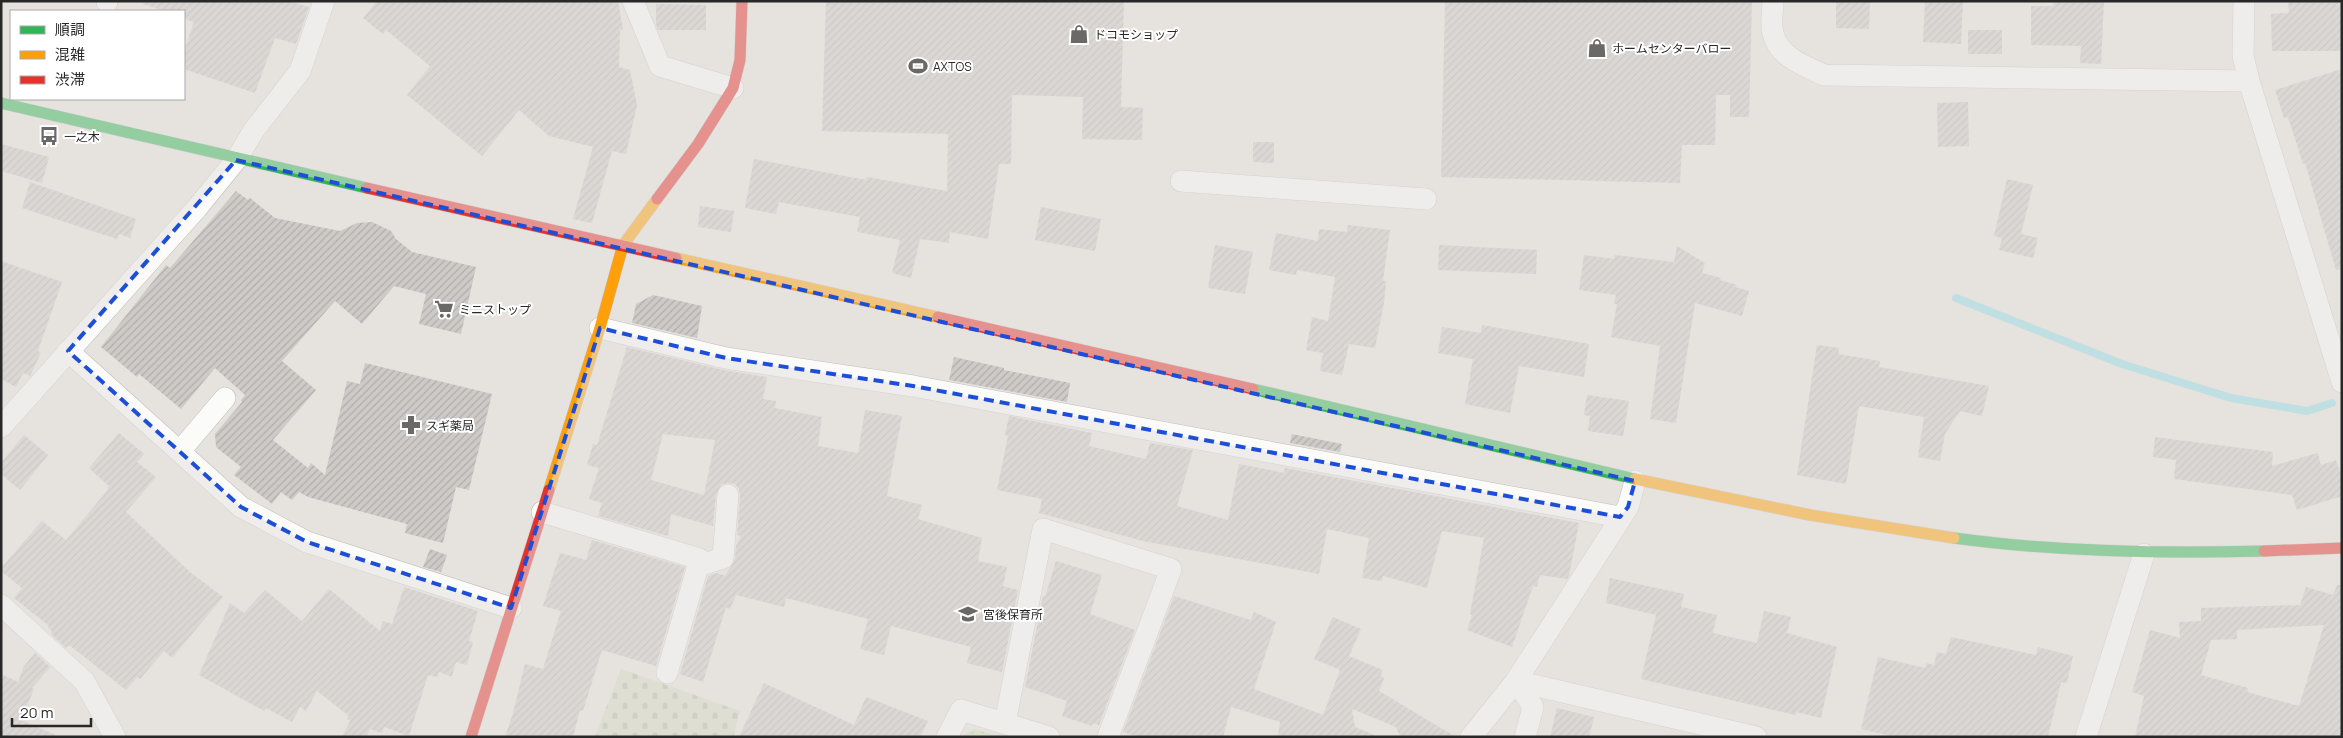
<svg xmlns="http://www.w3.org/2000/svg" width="2343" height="738" viewBox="0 0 2343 738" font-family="Manrope,'Noto Sans JP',sans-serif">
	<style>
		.cemetery { fill: url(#cemetery-stones) }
		.park { fill: url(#park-dots) }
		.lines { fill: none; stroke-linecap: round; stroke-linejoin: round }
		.stream { stroke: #93dbe6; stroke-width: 8 }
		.building { fill: url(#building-hatch); fill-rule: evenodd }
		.street-casing { stroke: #c0bfbf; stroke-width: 22 }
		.fast-casing { stroke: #c0bfbf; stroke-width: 12 }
		.slow-casing { stroke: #c0bfbf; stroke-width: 12 }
		.jam-casing { stroke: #c0bfbf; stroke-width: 12 }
		.street { stroke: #fbfbfa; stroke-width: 21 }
		.fast { stroke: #30b455; stroke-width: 11 }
		.slow { stroke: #ff9f0a; stroke-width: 11 }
		.jam { stroke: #e5322d; stroke-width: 11 }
		.marked { fill: none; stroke: #1d4ed8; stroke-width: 4; stroke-dasharray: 10 6; stroke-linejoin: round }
		.labels { text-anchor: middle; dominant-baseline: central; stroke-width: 4; stroke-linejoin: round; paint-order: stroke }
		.poi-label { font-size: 12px; fill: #282828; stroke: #fff; text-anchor: start }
	</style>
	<defs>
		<pattern id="cemetery-stones" width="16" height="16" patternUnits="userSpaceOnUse" patternTransform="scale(1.25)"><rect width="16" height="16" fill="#d4dac5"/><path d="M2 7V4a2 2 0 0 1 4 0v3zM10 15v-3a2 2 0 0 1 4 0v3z" fill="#b6bba9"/></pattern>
		<pattern id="park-dots" width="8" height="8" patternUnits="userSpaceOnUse" patternTransform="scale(1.25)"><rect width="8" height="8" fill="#cde1b7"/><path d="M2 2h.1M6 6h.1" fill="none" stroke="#b0c19d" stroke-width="1.8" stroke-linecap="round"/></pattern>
		<pattern id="building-hatch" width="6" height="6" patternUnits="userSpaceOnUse" patternTransform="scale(1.25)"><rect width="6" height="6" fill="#cdcac8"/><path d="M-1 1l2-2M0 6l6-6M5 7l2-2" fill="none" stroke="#b0aeac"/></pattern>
	</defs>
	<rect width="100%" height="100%" fill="#e6e2de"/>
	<polygon class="cemetery" points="621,669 740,711 733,737 595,737"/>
	<polygon class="park" points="974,729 1000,737 961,737"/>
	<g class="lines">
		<polyline class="stream" points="1956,298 2122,364 2231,398 2307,411 2332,403"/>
	</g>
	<g class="building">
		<polygon points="144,1 288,1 309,7 296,44 275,38 255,93 184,69 184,52 194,22 184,19 184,11 164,11 143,4"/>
		<polygon points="377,1 618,1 623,30 620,29 619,67 630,70 637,105 626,154 612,151 592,223 573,219 593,147 549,136 519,110 482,156 407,95 430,66 386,30 383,34 363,18"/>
		<polygon points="826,1 1124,1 1121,107 1143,108 1142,140 1082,139 1083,97 1012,95 1011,164 999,164 988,239 950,232 949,243 920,239 911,278 892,273 900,240 857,232 860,217 779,202 776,214 745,208 754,159 866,180 867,177 947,191 948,134 822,131"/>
		<polygon points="1445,1 1752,1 1749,117 1730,117 1730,95 1716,95 1715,145 1682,145 1680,183 1441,177"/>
		<polygon points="1836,1 1870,1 1869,29 1836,28"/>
		<polygon points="1925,1 1963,1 1961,44 1923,42"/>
		<polygon points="2053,1 2104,1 2101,64 2080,63 2081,46 2031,45 2031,6 2053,6"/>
		<polygon points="2288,1 2342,1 2342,51 2272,51 2271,14 2289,13"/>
		<polygon points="656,4 706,5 706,30 658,30 656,24"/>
		<rect x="1968" y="30" width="34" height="24"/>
		<polygon points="2342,69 2342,269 2336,270 2305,163 2303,164 2288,117 2284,118 2275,90"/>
		<polygon points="1968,102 1969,146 1938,147 1937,103"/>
		<polygon points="1253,142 1274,142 1274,163 1253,162"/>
		<polygon points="1,144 49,157 42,183 1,171"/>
		<polygon points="2007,179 2033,185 2021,234 2038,238 2033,258 1999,250 2002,238 1994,236"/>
		<polygon points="30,182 136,219 130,238 119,234 117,239 22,208"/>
		<polygon points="236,191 248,200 250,198 275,218 340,231 357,223 372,222 391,231 396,239 412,252 476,267 461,334 419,324 426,294 394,286 362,324 335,301 282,361 316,390 273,440 308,468 311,463 325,475 347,381 360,384 365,363 492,394 469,490 456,487 443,543 405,533 407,524 308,497 299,492 292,500 281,492 272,504 234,475 241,467 216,447 215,434 242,402 241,400 245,395 215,368 181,409 139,374 137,377 101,347 166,265 170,268"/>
		<polygon points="700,206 734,211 731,232 698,227"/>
		<polygon points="1041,207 1101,219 1095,251 1035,240"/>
		<polygon points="1348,225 1390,230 1383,281 1386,281 1384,303 1375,348 1349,344 1342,375 1320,371 1323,353 1306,350 1312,317 1328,321 1335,277 1297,270 1296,275 1269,270 1276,233 1318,241 1319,229 1347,232"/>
		<polygon points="1215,245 1253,252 1245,294 1208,288"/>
		<polygon points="1439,245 1537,250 1536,274 1438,270"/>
		<polygon points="1677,246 1705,263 1702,273 1721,278 1720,280 1737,285 1735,287 1749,291 1742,316 1695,303 1676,423 1650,419 1660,346 1611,337 1617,304 1614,304 1616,295 1579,290 1584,255 1614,259 1615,255 1674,262"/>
		<polygon points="1,261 62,282 38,351 41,353 30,376 23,373 16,387 1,379"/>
		<polygon points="653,295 702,306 697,338 632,323 636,304"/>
		<polygon points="1482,325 1589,344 1584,377 1519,366 1510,413 1465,404 1473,359 1438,353 1442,327 1481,333"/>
		<polygon points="1817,345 1839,348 1838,354 1880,361 1879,367 1989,386 1982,416 1960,411 1945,434 1940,461 1918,457 1924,417 1859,406 1846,484 1797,475"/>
		<path d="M 627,347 L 723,370 L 767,377 L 763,399 L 776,401 L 775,408 L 822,417 L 818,446 L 858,453 L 865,410 L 902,416 L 887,496 L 922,505 L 918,519 L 982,538 L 978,561 L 1007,567 L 1003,586 L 1018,590 L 1002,672 L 967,663 L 971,647 L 891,626 L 884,655 L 860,649 L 868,619 L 786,598 L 784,607 L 736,595 L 730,609 L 726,607 L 703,682 L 680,674 L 708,576 L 717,573 L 725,576 L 735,560 L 736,546 L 741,536 L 737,535 L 740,496 L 739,489 L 735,484 L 728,483 L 722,484 L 716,494 L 713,526 L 671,514 L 668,536 L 598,516 L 602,503 L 589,499 L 599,468 L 587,465 L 593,444 L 597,445 ZM 663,434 L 715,440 L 704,495 L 651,480 Z"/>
		<polygon points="954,357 1004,368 1004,370 1070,383 1067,402 949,380"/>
		<polygon points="1587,395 1629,401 1623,436 1588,431 1590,416 1584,415"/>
		<polygon points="1009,416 1092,433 1089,446 1146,459 1150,443 1193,450 1177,506 1228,520 1239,464 1284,473 1285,468 1579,523 1569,576 1567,579 1540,575 1537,587 1533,586 1512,647 1467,630 1472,615 1470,614 1484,538 1442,531 1427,588 1383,576 1382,581 1362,578 1369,538 1327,529 1319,574 1143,541 1039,513 1042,499 997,490 1008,436 1005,435"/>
		<polygon points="119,433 144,454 137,462 156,477 126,512 191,573 223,597 172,658 164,651 140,679 137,677 126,690 82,655 69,645 66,648 51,634 52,631 48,628 49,626 14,598 22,588 1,571 1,568 42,521 66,540 107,491 109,486 89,468"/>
		<polygon points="1292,434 1342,444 1340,452 1290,443"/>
		<polygon points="24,435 48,455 20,490 1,474 1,463"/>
		<polygon points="2155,437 2273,452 2272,466 2318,453 2321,465 2336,460 2342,477 2342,496 2297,510 2292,495 2174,479 2176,460 2153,457"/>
		<polygon points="592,540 685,567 656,666 602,650 583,711 580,710 573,737 505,737 513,713 525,664 543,669 561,611 543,606 560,553 586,560"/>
		<polygon points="430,549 447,555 441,572 423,567"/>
		<polygon points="1056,561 1102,575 1090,614 1135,630 1099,725 1093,723 1092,726 1062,716 1067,701 1025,687 1043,596 1045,597"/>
		<polygon points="1610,578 1684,594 1681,607 1717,615 1713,633 1757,643 1764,611 1791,617 1787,633 1837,647 1821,718 1796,712 1795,715 1641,679 1656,615 1606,603"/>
		<path d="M 2337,585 L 2342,585 L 2342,737 L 2135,737 L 2144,696 L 2132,692 L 2150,630 L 2180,638 L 2179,622 L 2201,621 L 2201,608 L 2300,605 L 2306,587 L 2333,595 ZM 2324,625 L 2299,706 L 2247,692 L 2248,688 L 2201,675 L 2211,640 L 2237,639 L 2237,630 Z"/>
		<polygon points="404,587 478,611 469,641 473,642 467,665 456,662 452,677 439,672 437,677 428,675 409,736 384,727 382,733 370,729 366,737 342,737 350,721 347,719 349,716 317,691 306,711 300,707 292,722 266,708 264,711 199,675 230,603 244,613 265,590 302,621 329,589 380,631 383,621 392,624"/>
		<polygon points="1174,596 1251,620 1254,612 1276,622 1254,689 1323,715 1340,670 1314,659 1333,617 1361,629 1349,656 1383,670 1380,676 1384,678 1379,691 1456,737 1400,737 1396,727 1352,709 1355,727 1374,735 1374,737 1278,737 1280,722 1231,707 1223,737 1139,737 1123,732"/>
		<polygon points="1951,637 2036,655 2038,647 2073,656 2067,683 2061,682 2048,737 1895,737 1861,729 1878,657 1925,668 1926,663 1934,665 1937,652 1946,654"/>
		<polygon points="35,653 50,667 32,688 34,689 21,720 60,737 1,737 1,674 18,682 24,666"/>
		<polygon points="764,683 854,725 866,697 928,721 920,737 739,737"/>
		<polygon points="1557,708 1594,717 1589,737 1550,737"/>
	</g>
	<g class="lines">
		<g class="street-casing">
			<g id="street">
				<polyline points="633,1 660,66 733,88"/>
				<path d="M 1773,1 C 1773,11 1770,24 1773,33 C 1778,57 1805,66 1824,75 L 2249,81"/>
				<polyline points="2244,1 2243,56 2249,81 2342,382"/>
				<polyline points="107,2 107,1"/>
				<polyline points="1181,181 1426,199"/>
				<polyline points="600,328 726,358 913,386 1620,517"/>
				<polyline points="68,351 241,507 307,542 511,608"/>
				<polyline points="1,427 197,208 236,160 254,130 300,71 324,1"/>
				<polyline points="180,451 225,398"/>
				<polyline points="542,512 700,559 667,673"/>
				<polyline points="698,566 723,558 728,495"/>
				<polyline points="1,605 84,681 115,737"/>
				<polyline points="1516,681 1756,737"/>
				<polyline points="1516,681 1533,707 1525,737"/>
				<polyline points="1005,723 1043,529 1171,569 1108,737"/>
				<polyline points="947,737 961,710 1049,737"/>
				<polyline points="1471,737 1516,681 1628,507 1635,481"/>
				<polyline points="2086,737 2144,554"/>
			</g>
		</g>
		<g class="fast-casing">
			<g id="fast">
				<polyline points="1,103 367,188"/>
				<polyline points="1253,389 1635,479"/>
				<path d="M 1954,538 C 2057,552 2160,554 2264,551"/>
			</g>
		</g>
		<g class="slow-casing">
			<g id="slow">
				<polyline points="676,258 938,317"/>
				<polyline points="1635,479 1810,515 1954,538"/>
				<polyline points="549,490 600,328 623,245 657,199"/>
			</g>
		</g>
		<g class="jam-casing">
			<g id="jam">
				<polyline points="367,188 676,258"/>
				<polyline points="657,199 698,144 733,88 740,60 742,1"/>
				<polyline points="938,317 1253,389"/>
				<polyline points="2264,551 2342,548"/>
				<polyline points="471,737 549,490"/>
			</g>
		</g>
		<use href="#street" class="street"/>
		<use href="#fast" class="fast"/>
		<use href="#slow" class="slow"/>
		<use href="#jam" class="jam"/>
	</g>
	<path d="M0 0H2343V738H0ZM 236,160 L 1635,481 L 1628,507 L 1620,517 L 913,386 L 726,358 L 600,328 L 511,608 L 307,542 L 241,507 L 68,351 Z" fill="#e6e2de" fill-opacity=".55" fill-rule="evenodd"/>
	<path class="marked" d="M 236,160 L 1635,481 L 1628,507 L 1620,517 L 913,386 L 726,358 L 600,328 L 511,608 L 307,542 L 241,507 L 68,351 Z"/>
	<defs>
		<g id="shop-bare" transform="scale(1.5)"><path d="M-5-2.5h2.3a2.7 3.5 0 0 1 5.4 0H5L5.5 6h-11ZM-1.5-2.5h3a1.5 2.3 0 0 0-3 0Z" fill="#6a6968" stroke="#fff" stroke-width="2.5" paint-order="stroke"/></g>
		<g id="stadium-bare" transform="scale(1.5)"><path d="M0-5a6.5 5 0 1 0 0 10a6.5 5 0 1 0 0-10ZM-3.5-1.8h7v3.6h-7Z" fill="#6a6968" stroke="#fff" stroke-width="2.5" paint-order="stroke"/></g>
		<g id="bus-bare" transform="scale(1.5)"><path d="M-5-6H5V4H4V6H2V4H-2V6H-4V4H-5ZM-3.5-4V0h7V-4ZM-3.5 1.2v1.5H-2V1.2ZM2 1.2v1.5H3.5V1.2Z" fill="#6a6968" stroke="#fff" stroke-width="2.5" paint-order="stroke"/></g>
		<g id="supermarket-bare" transform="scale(1.5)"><path d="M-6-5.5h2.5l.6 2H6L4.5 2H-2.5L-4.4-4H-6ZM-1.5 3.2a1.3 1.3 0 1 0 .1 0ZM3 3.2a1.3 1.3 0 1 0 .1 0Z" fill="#6a6968" stroke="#fff" stroke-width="2.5" paint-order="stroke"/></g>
		<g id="pharmacy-bare" transform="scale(1.5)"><path d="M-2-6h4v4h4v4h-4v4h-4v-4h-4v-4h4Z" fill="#6a6968" stroke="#fff" stroke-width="2.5" paint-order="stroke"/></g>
		<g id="school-bare" transform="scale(1.5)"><path d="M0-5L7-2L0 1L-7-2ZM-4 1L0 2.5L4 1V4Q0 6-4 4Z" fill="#6a6968" stroke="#fff" stroke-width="2.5" paint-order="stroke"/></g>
	</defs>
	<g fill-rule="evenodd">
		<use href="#shop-bare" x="1079" y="34"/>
		<use href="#shop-bare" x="1597" y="48"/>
		<use href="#stadium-bare" x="918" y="66"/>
		<use href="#bus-bare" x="49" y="136"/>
		<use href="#supermarket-bare" x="444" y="309"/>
		<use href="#pharmacy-bare" x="411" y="425"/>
		<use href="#school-bare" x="968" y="614"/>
	</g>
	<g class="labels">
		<g class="poi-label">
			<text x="1094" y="34">ドコモショップ</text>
			<text x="1612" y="48">ホームセンターバロー</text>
			<text x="933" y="66">AXTOS</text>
			<text x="64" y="136">一之木</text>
			<text x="459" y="309">ミニストップ</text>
			<text x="426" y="425">スギ薬局</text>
			<text x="983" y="614">宮後保育所</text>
		</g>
	</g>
	<rect width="2343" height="738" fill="none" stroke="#282828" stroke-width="5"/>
	<rect x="10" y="10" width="175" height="90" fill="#ffffff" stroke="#a9a9a9"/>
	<rect x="20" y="26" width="25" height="8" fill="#30b455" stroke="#a9a9a9"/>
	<text x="55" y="35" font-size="15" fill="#282828">順調</text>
	<rect x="20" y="51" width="25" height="8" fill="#ff9f0a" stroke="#a9a9a9"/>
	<text x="55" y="60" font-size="15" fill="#282828">混雑</text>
	<rect x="20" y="76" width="25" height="8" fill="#e5322d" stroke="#a9a9a9"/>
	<text x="55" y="85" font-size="15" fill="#282828">渋滞</text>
	<path d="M12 718v8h79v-8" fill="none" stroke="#282828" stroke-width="2.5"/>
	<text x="20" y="718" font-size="15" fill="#282828" stroke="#ffffff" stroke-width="4" paint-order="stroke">20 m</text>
</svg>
